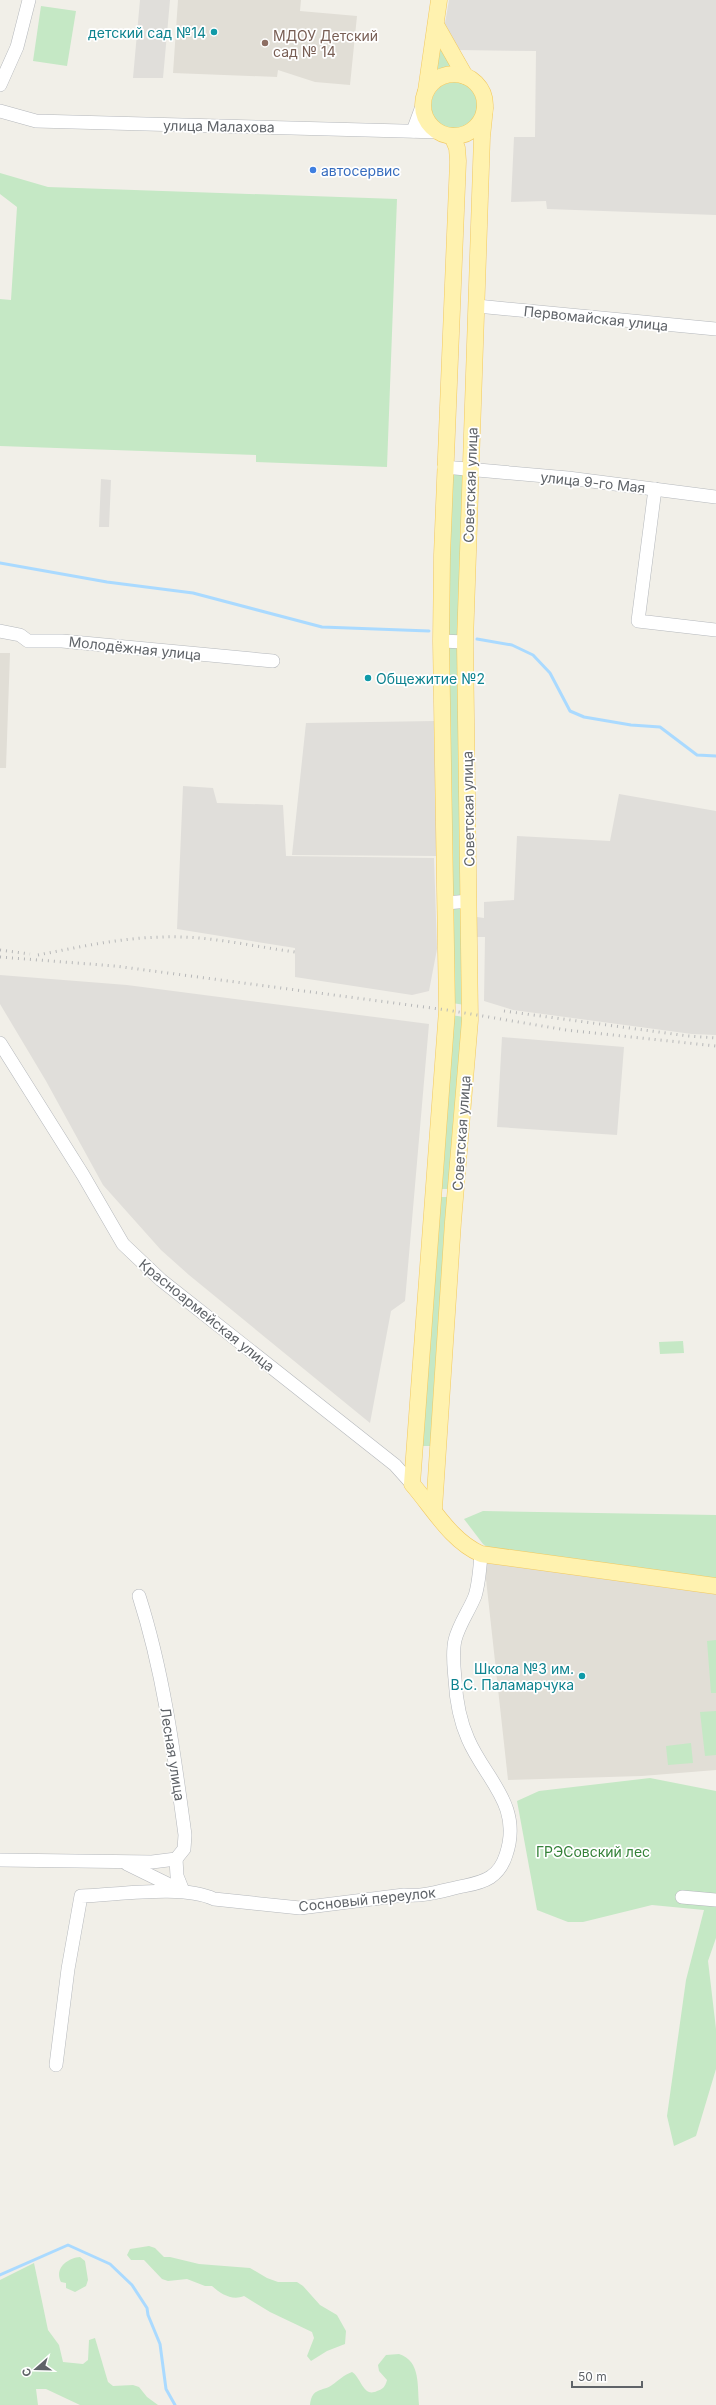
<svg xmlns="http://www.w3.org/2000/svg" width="716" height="2405" viewBox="0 0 716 2405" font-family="Inter,sans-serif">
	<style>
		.industrial { fill: #e0deda }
		.education { fill: #e1ded6 }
		.green { fill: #c5e8c5 }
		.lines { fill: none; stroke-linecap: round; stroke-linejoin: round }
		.stream { stroke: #aadaff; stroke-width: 3 }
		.minor-casing { stroke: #b5b8bc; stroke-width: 14 }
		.major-casing { stroke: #f2c960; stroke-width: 17 }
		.minor { stroke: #fff; stroke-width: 13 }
		.major { stroke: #fff2af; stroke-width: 16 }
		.rail { stroke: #b6b7b8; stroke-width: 3; stroke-dasharray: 1 5; stroke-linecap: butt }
		.culture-dot { fill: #0f9aa8; stroke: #fff; stroke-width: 1.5 }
		.education-dot { fill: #8d6e63; stroke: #fff; stroke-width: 1.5 }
		.shop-dot { fill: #3f7fe0; stroke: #fff; stroke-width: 1.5 }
		.labels { text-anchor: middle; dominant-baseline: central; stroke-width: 3.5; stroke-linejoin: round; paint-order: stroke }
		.culture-label { font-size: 14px; fill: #0d838f; stroke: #fff; text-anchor: end }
		.education-label { font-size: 14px; fill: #785e54; stroke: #fff; text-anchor: start }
		.street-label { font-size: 14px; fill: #5f6368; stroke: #fff }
		.shop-label { font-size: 14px; fill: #366cbe; stroke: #fff; text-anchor: start }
		.park-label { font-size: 14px; fill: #348238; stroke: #fff }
	</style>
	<rect width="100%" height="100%" fill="#f1efe8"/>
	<g class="industrial">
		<polygon points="140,0 170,0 163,78 133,78"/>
		<polygon points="449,0 716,0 716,215 547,209 546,201 511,202 514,137 535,137 536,51 458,50 444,29"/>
		<polygon points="101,479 111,480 109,527 99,527"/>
		<polygon points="435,721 437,856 292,855 306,723"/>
		<polygon points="183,786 213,788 217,803 283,805 286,856 434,858 437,949 429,991 412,995 295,977 295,948 177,929"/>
		<polygon points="619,794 716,811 716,1035 692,1034 513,1010 484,1001 485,937 477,937 477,917 484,918 484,902 514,900 517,836 610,841"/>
		<polygon points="0,975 127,985 429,1024 405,1301 391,1311 370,1423 189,1275 161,1250 103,1185 46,1081 0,1004"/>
		<polygon points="502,1037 624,1047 617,1135 497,1127"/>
	</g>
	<g class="education">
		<polygon points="178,0 301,0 300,11 357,16 350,85 315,82 278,70 277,77 173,73"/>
		<polygon points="0,653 10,653 6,768 0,768"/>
		<polygon points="484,1561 716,1591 716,1770 642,1776 508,1780"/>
	</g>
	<g class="green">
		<polygon points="41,6 76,11 67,66 33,61"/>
		<polygon points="438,46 455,68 440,69 433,73"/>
		<circle cx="455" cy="106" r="24"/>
		<polygon points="0,173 48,187 397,199 387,467 256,462 256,455 0,446 0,299 11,300 17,207 0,194"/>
		<polygon points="449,472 467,472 462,639 445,637"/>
		<polygon points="445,644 462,644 465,898 451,899"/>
		<polygon points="466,906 465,1005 452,1003 451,907"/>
		<polygon points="451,1015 464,1017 453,1189 439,1189"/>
		<polygon points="439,1197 452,1197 433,1446 420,1446"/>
		<polygon points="683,1341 684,1353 660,1354 659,1342"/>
		<polygon points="483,1511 716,1515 716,1589 504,1560 483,1544 464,1519"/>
		<polygon points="716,1640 716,1693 711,1693 707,1641"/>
		<polygon points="716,1711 716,1755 705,1756 700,1712"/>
		<polygon points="691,1743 693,1763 668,1765 666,1746"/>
		<polygon points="650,1778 716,1791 716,1938 708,1961 716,2029 716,2069 696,2136 674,2146 667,2116 686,1980 704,1910 652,1905 583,1922 568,1922 537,1910 517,1801 539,1791"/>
		<path d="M 149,2246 L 155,2248 L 164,2257 L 170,2257 L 199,2264 L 250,2268 L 267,2278 L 278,2282 L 297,2282 L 303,2286 L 320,2305 L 337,2315 L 346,2331 L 345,2344 L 327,2351 L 311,2361 L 307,2356 L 314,2338 L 312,2332 L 270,2312 L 244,2296 C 232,2301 221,2294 212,2286 L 205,2286 L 187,2279 L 168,2281 L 162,2279 L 144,2260 L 131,2260 L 127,2255 L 130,2249 Z"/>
		<path d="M 80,2257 L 85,2261 L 88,2280 L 86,2286 L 75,2292 L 66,2288 L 66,2283 L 61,2282 C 54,2269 67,2258 80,2257 Z"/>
		<polygon points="34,2263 48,2330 59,2345 63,2362 83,2364 88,2360 89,2340 95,2338 108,2382 113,2386 133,2385 139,2387 147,2397 158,2405 80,2405 46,2389 36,2389 38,2405 0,2405 0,2280"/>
		<path d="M 399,2354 C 421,2361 417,2386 419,2405 L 310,2405 C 312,2387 322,2392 332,2385 C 339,2380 344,2375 352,2372 C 361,2377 363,2398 377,2391 C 383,2389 385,2387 387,2380 L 379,2371 L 378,2365 L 386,2355 Z"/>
	</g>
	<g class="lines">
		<g class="stream">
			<polyline points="0,563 107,582 193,593 322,627 429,631"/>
			<polyline points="477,639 512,645 533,655 550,673 570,711 584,717 631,725 660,727 697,755 716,756"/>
			<polyline points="0,2275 68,2245 110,2264 132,2285 147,2308 148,2315 160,2344 166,2389 175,2405"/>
		</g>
		<g class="minor-casing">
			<g id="minor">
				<polyline points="0,85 17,47 29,0"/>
				<polyline points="0,111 36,121 440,132"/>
				<polyline points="413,131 424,101"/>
				<polyline points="477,306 716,329"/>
				<polyline points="444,467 568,478 716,497"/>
				<polyline points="655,489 638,621 716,630"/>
				<polyline points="0,631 20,635 28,641 62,641 273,661"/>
				<polyline points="441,641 465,642"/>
				<polyline points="446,903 469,901"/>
				<polyline points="0,1043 83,1175 123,1244 161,1280 395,1465 412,1484"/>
				<polyline points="176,1859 177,1876 183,1891"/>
				<path d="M 0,1860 L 152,1862 L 176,1859 L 184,1849 L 185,1835 C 174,1754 164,1674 139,1596"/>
				<polyline points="127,1864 182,1891"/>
				<polyline points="682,1897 716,1900"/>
				<path d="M 56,2065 L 68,1969 L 81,1896 C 117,1895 183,1884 214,1899 L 300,1908 L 404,1895 C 424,1897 444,1890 464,1886 C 485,1882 499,1877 506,1855 C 523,1805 485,1779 468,1739 C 460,1721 456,1699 455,1679 C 454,1667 452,1653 455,1640 C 459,1624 469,1611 475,1596 C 479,1583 480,1568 481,1554"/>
			</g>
		</g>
		<g class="major-casing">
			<g id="major">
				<polyline points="436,25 465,76"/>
				<circle cx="454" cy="105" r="31"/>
				<polyline points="426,91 439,0"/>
				<path d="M 452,136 L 457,148 L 458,161 L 442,555 L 441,641 L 447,1010 L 412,1484 C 433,1508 451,1541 481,1554 L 716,1586"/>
				<polyline points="434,1509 453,1222 470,1020 465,642 482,137 485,108"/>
			</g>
		</g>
		<use href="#minor" class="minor"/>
		<use href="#major" class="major"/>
		<g class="rail">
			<polyline points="0,950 30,954"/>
			<path d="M 38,955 C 79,947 120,938 162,937 C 205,935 251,946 295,952"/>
			<polyline points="0,957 115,966 447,1010 566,1030 716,1046"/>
			<polyline points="504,1011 688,1036 716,1038"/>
		</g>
	</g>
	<g class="culture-dot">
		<circle cx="214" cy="32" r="4"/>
		<circle cx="368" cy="678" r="4"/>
		<circle cx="582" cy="1676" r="4"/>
	</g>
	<circle class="education-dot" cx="265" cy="43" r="4"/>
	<circle class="shop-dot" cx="313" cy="170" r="4"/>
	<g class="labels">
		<g class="culture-label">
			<text x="206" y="32">детский сад №14</text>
			<text x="376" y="678" text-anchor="start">Общежитие №2</text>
			<text x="574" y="1668">Школа №3 им.<tspan x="574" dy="16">В.С. Паламарчука</tspan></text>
		</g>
		<g class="education-label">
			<text x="273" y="35">МДОУ Детский<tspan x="273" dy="16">сад № 14</tspan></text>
		</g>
		<g class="street-label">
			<text transform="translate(219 126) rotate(1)">улица Малахова</text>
			<text transform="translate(596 318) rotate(6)">Первомайская улица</text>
			<text transform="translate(593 482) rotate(6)">улица 9-го Мая</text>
			<text transform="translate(470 485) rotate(-88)">Советская улица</text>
			<text transform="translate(135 648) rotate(6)">Молодёжная улица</text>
			<text transform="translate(468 809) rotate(-91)">Советская улица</text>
			<text transform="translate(461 1133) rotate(-86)">Советская улица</text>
			<text transform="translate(207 1315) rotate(39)">Красноармейская улица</text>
			<text transform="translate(173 1754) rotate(81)">Лесная улица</text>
			<text transform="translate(367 1899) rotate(-6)">Сосновый переулок</text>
		</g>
		<g class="shop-label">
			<text x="321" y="170">автосервис</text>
		</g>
		<g class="park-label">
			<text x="593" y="1851">ГРЭСовский лес</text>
		</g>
	</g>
	<g transform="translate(36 2369) rotate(250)" stroke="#ffffff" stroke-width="3" paint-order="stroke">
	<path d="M0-3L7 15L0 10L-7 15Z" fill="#5f6368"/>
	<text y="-6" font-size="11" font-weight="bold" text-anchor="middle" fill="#5f6368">С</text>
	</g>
	<path d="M572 2381v6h70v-6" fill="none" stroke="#5f6368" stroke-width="2"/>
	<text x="578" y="2381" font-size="12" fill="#5f6368" stroke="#ffffff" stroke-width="3" paint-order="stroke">50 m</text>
</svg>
